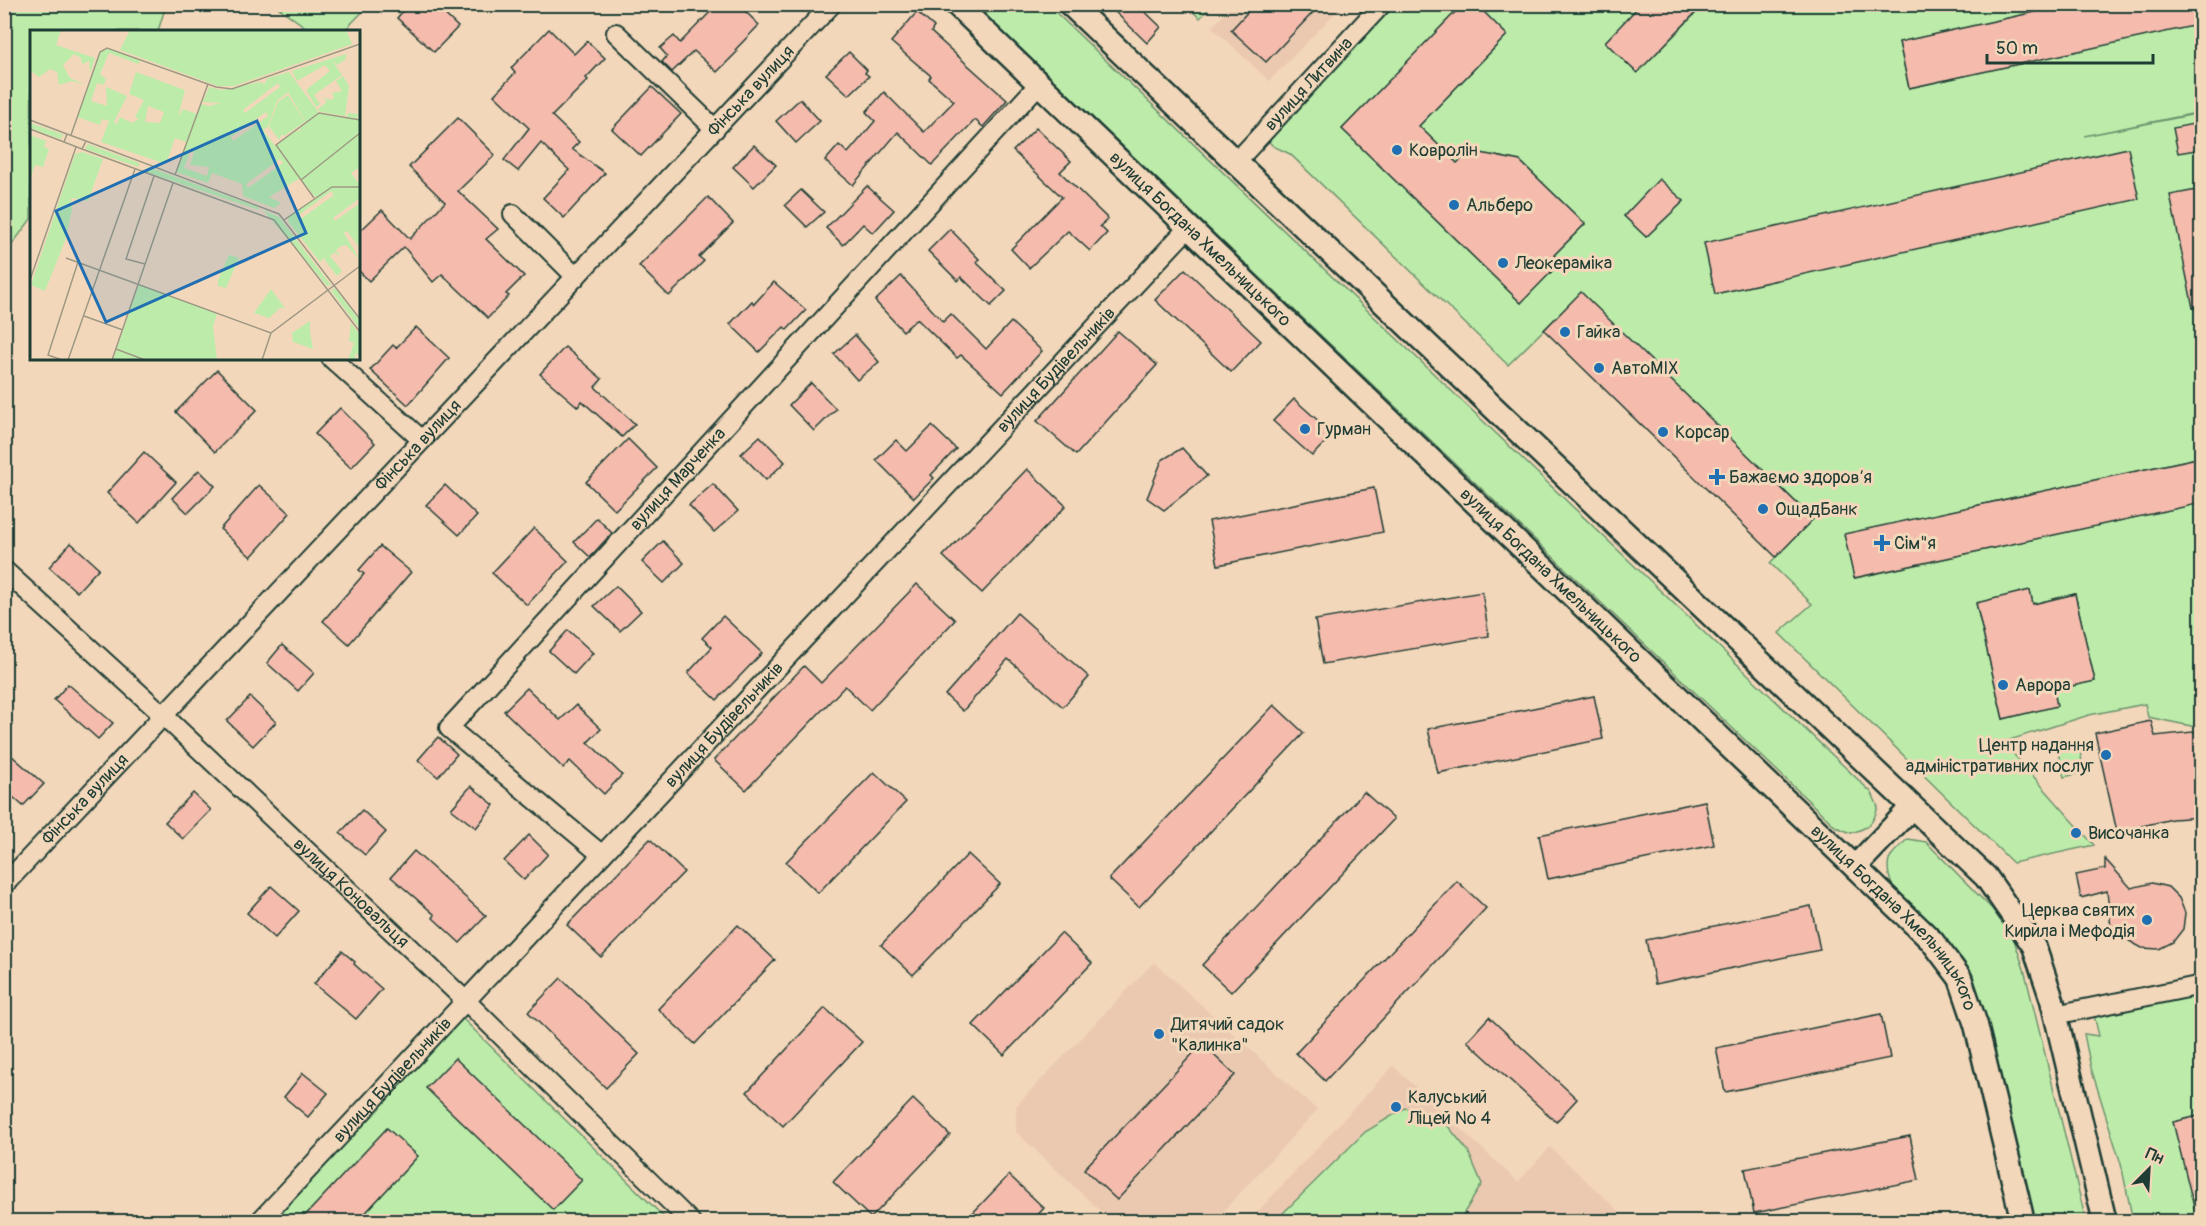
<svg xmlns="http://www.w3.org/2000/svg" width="2206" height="1226" viewBox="0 0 2206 1226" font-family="Pangolin,sans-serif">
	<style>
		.built { fill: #ebc9b1 }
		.green { fill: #bdecaa; stroke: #6e946f; stroke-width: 1.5; fill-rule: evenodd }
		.building { fill: #f5bcad; stroke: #1f3d34; stroke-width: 1.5 }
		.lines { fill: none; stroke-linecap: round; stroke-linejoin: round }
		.minor-casing { stroke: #1f3d34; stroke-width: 22 }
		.tertiary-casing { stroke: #1f3d34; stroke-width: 27 }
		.minor { stroke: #f3d7ba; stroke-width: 18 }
		.tertiary { stroke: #f3d7ba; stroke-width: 22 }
		.poi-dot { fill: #1f6fb2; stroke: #f3d7ba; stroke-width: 2 }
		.labels { text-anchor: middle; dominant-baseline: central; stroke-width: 6; stroke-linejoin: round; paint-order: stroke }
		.street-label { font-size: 18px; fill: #1f3d34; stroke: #f3d7ba }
		.poi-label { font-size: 18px; fill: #1f3d34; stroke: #f3d7ba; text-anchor: start }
		.inset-road { fill: none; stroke: #9e9984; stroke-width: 1.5 }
		.view { fill: #1f6fb2; fill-opacity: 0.15; stroke: #1f6fb2; stroke-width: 3 }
		.inset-edge { fill: none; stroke: #1f3d34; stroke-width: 3 }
	</style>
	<rect width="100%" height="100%" fill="#f3d7ba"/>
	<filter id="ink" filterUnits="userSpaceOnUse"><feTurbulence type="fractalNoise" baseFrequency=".0167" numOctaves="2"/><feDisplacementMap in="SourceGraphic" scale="12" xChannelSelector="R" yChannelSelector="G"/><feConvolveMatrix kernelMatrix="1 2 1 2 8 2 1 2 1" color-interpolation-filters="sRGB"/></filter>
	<g filter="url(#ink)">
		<g class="built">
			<polygon points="1233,5 1343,5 1269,81 1212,27"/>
			<polygon points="1154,962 1317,1110 1214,1221 1112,1222 1016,1132 1016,1106"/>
			<polygon points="1393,1066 1518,1182 1550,1147 1622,1214 1624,1221 1248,1222"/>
		</g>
		<g class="green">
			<polygon points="5,4 166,5 158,31 32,32 31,219 5,254"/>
			<polygon points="275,5 369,5 343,32 311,31"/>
			<path d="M 978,5 L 1048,5 L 1872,793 L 1878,807 C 1873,825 1868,828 1851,833 L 1836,827 L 983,13 Z"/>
			<polygon points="1185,5 1212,5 1200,18"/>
			<path d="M 1382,5 L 1463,5 L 1342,129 L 1521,303 L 1554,255 L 1585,224 L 1520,161 L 1471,151 L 1457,163 L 1419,126 L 1507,35 L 1476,5 L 1641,5 L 1605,42 L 1637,73 L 1704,5 L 2071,5 L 1899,42 L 1909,88 L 2201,24 L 2201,112 L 2084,136 L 2201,113 L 2201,457 L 1845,534 L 1855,578 L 2201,503 L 2201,728 L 2148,717 L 2145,704 L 2089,715 L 2003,742 L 2094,845 L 2013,863 L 1779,633 L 1812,604 L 1770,563 L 1813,519 L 1581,293 L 1508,365 L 1290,154 L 1273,146 L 1261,134 ZM 1660,181 L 1684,201 L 1646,237 L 1624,216 ZM 2030,591 L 2033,604 L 2075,594 L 2095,681 L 2053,690 L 2057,706 L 2003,719 L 1976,603 Z"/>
			<polygon points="2079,746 2084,772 2064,777 2058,752"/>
			<path d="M 1908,839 L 1926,842 L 1992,909 L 2013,937 L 2024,969 L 2086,1221 L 2034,1221 L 1973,975 L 1962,959 L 1892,885 C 1883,861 1889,855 1908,839 Z"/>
			<polygon points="2201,985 2201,1221 2133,1221 2121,1164 2091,1068 2084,1034 2099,1036 2092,1006"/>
			<polygon points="462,1018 668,1221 273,1222"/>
			<polygon points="1405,1108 1439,1115 1468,1151 1482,1184 1459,1221 1275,1221 1365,1132"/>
		</g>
		<g class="building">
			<polygon points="409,4 434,4 458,27 434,52 397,18"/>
			<polygon points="718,4 738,4 759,25 735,50 737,52 717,72 694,51 672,72 662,62 667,56 660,48 674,36 680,43"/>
			<polygon points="1107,4 1137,4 1161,27 1147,43"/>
			<polygon points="1255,4 1321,4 1266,62 1231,30"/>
			<polygon points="1463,4 1476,4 1507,35 1419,126 1457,163 1471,151 1520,161 1585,224 1554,255 1561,262 1521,303 1342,129"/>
			<polygon points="1641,4 1704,4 1637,73 1605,42"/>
			<polygon points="2071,4 2202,4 2202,24 1909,88 1899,42"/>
			<polygon points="917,12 934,27 931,32 1007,100 983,127 975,120 932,165 898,132 853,185 825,161 839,145 848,153 875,121 866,112 884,92 924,132 954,101 929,79 931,76 891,42"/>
			<polygon points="549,29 574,54 587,41 605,58 586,78 588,80 552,116 579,142 572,149 605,173 564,218 543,198 569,170 541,143 518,171 504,160 529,128 494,95 515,73 511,68"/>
			<polygon points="849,52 867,70 865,73 869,76 849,95 826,74"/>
			<polygon points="652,87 681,114 641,156 612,129"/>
			<polygon points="800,99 820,121 796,143 776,121"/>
			<polygon points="458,118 495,155 458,191 498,229 486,239 524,276 506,294 509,296 488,318 442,274 433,282 404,247 369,281 358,270 358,233 382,210 410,239 445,202 409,167"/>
			<polygon points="2198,123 2202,134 2202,149 2178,153 2173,128"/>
			<polygon points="1036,128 1071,161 1060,172 1108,219 1100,226 1107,233 1090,251 1068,231 1029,268 1011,249 1062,197 1013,151"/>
			<polygon points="754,145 776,165 754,187 733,167"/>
			<polygon points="2128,148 2139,199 1715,294 1704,243"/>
			<polygon points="1659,179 1684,201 1646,237 1624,216"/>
			<polygon points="867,186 894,210 873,233 863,224 843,245 826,228"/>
			<polygon points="2202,189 2202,307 2193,308 2170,195"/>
			<polygon points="801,190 824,212 807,227 785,205"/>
			<polygon points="708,197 733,223 699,257 704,261 669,296 639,266"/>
			<polygon points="950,229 979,259 976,262 1006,291 991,306 961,277 958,281 928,251"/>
			<polygon points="1185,269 1261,341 1231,372 1155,300"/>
			<polygon points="901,276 943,322 951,314 986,349 1011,322 1042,351 1003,393 961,355 957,358 917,319 903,331 875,301"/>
			<polygon points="774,282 806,310 787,330 784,327 759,352 730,324 752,301 754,304"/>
			<polygon points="1581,292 1813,519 1776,557 1544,330"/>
			<polygon points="416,327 449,358 408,405 370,370 393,345 396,348"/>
			<polygon points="1118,331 1157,365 1076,455 1037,421"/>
			<polygon points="855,335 879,362 857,380 834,354"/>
			<polygon points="565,347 602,379 595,387 635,424 622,437 582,401 578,407 540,374"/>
			<polygon points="217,370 257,410 215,452 176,412"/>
			<polygon points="811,383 836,409 814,431 789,405"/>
			<polygon points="1294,399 1333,434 1312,456 1273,421"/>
			<polygon points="340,408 375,443 351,468 315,434"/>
			<polygon points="932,426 956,449 931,475 934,478 914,498 876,460 896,440 907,451"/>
			<polygon points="760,436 785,462 766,480 741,454"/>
			<polygon points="628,439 657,468 615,510 586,482"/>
			<polygon points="1182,448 1207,476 1164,510 1147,498 1162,460"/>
			<polygon points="144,452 176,482 139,523 107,493"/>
			<polygon points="2202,457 2202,503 1854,578 1844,534"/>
			<polygon points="1027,469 1066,506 982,593 943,556"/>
			<polygon points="199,470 215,486 188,513 172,498"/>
			<polygon points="713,484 738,511 714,532 689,505"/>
			<polygon points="259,485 290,513 251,557 220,529"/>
			<polygon points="445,485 477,516 459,535 426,505"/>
			<polygon points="1374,488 1383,532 1218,565 1209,521"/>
			<polygon points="597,518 612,533 590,557 574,542"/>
			<polygon points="534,528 568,561 527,605 492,573"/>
			<polygon points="663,541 684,563 664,583 642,562"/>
			<polygon points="71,543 99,568 77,592 49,567"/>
			<polygon points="380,546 411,572 349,644 323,621 364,574 359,570"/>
			<polygon points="917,584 955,620 870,710 845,686 746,790 714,760 804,666 821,683"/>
			<polygon points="616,586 641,611 620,631 594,606"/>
			<polygon points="2030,590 2033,604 2075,594 2095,681 2054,690 2057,706 2003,719 1976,603"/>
			<polygon points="1482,592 1489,636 1323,664 1315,620"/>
			<polygon points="1017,613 1089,677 1063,707 1008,659 963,711 945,695"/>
			<polygon points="723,616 762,653 717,700 688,673 712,647 702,638"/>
			<polygon points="568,630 593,653 574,674 549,651"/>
			<polygon points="282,645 314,673 298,691 267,663"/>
			<polygon points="68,684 113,723 98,739 54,700"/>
			<polygon points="527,688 560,720 576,705 601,729 588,742 622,775 604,794 570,761 563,768 504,711"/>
			<polygon points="1594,696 1603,739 1438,773 1428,729"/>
			<polygon points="250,697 276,722 253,746 227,721"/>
			<polygon points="1274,705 1304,733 1139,907 1109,879"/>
			<polygon points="2151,721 2155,736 2202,731 2202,817 2172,819 2117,832 2095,733"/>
			<polygon points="438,737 457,754 438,777 418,760"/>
			<polygon points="4,749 44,784 23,806 4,789"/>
			<polygon points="874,772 906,802 818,893 786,862"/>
			<polygon points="471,786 494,805 476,828 451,809"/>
			<polygon points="1364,792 1394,819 1231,992 1202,965"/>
			<polygon points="193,793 211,810 183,839 165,822"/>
			<polygon points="1705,801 1714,845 1548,879 1539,835"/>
			<polygon points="362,810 386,832 365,855 340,833"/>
			<polygon points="529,835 548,854 524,880 504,861"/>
			<polygon points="650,839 684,872 601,957 567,925"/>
			<polygon points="414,851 486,916 460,943 433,918 435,915 391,877"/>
			<polygon points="968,854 1000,884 913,975 881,945"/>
			<polygon points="2105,859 2131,888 2152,883 2168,887 2179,898 2185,913 2183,929 2173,942 2159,949 2142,948 2129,941 2120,927 2111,928 2107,891 2081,898 2076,875 2105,869"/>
			<polygon points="1457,881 1486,908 1325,1081 1296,1053"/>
			<polygon points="271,886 299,911 275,938 247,913"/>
			<polygon points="1811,906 1820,950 1655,984 1646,940"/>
			<polygon points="738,925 775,960 695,1044 658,1009"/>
			<polygon points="1061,933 1092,963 1004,1055 973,1025"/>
			<polygon points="342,951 355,962 354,964 382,989 356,1019 314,984"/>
			<polygon points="561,978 639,1054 606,1088 528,1012"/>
			<polygon points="825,1008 862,1042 783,1126 747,1092"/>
			<polygon points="1881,1014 1890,1058 1725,1092 1716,1048"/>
			<polygon points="1489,1017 1577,1099 1556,1122 1467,1041"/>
			<polygon points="1202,1044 1235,1075 1117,1200 1084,1169"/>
			<polygon points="455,1058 582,1180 553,1210 426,1088"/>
			<polygon points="303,1073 328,1093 308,1117 284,1097"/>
			<polygon points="913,1099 950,1135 871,1218 833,1182"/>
			<polygon points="2202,1115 2202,1210 2195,1211 2173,1122"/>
			<polygon points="387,1128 418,1156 358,1221 300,1221"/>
			<polygon points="1910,1136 1919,1180 1754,1213 1745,1169"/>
			<polygon points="1009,1175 1044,1208 1032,1221 965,1221"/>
		</g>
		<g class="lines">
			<g class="minor-casing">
				<g id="minor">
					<polyline points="616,33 715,129"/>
					<path id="s1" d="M 1235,163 L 1382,4"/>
					<polyline points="513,214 576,277"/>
					<polyline points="331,358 422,440"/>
					<path id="s2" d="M 4,570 L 163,715 L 466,1001 L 691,1222"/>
					<path id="s3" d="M 602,855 L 449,728 L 1039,84"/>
					<path id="s4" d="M 4,885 L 832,4"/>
					<polyline points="2055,1015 2202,985"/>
					<path id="s5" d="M 259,1222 L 1189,227"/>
				</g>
			</g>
			<g class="tertiary-casing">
				<g id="tertiary">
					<path id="s6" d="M 956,4 L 1932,941 L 1960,978 L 1976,1025 L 2023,1222"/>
					<polyline points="1070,4 1986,877 2034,946 2052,1000 2105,1222"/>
					<polyline points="1855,867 1912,807"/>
				</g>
			</g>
			<use href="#minor" class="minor"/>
			<use href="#tertiary" class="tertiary"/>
		</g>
	</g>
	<g class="poi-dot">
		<circle cx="1397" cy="150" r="6"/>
		<circle cx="1454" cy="205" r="6"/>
		<circle cx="1503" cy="263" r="6"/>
		<circle cx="1565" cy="332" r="6"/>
		<circle cx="1599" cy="368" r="6"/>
		<circle cx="1305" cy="429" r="6"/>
		<circle cx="1663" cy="432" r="6"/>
		<path d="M1714 468h6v6h6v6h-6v6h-6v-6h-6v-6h6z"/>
		<circle cx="1763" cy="509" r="6"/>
		<path d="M1879 534h6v6h6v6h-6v6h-6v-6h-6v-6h6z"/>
		<circle cx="2003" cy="685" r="6"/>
		<circle cx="2106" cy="755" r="6"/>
		<circle cx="2076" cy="833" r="6"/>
		<circle cx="2147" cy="920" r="6"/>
		<circle cx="1159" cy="1034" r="6"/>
		<circle cx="1396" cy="1107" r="6"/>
	</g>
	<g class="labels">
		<g class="street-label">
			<text stroke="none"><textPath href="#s1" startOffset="108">вулиця Литвина</textPath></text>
			<text stroke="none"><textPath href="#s4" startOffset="1090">Фінська вулиця</textPath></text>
			<text stroke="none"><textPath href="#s6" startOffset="339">вулиця Богдана Хмельницького</textPath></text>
			<text stroke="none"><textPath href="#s5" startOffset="1167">вулиця Будівельників</textPath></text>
			<text stroke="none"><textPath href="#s4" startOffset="604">Фінська вулиця</textPath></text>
			<text stroke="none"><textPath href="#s3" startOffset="537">вулиця Марченка</textPath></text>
			<text stroke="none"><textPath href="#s6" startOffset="825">вулиця Богдана Хмельницького</textPath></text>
			<text stroke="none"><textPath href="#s5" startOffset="681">вулиця Будівельників</textPath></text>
			<text stroke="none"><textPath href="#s4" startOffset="118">Фінська вулиця</textPath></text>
			<text stroke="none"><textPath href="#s2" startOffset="474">вулиця Коновальця</textPath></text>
			<text stroke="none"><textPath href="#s6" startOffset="1311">вулиця Богдана Хмельницького</textPath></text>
			<text stroke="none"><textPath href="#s5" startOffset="195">вулиця Будівельників</textPath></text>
		</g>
		<g class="poi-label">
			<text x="1409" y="150">Ковролін</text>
			<text x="1466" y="205">Альберо</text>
			<text x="1515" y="263">Леокераміка</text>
			<text x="1577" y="332">Гайка</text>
			<text x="1611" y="368">АвтоMIX</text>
			<text x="1317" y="429">Гурман</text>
			<text x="1675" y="432">Корсар</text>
			<text x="1729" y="477">Бажаємо здоровʼя</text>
			<text x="1775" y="509">ОщадБанк</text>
			<text x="1894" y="543">Сім"я</text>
			<text x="2015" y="685">Аврора</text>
			<text x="2094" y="745" text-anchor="end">Центр надання<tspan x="2094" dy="21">адміністративних послуг</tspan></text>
			<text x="2088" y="833">Височанка</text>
			<text x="2135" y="910" text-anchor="end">Церква святих<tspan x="2135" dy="21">Кирила і Мефодія</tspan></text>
			<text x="1171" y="1024">Дитячий садок<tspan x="1171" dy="21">"Калинка"</tspan></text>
			<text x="1408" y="1097">Калуський<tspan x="1408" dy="21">Ліцей № 4</tspan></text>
		</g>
	</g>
	<g transform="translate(30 30)">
		<rect width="330" height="330" fill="#f3d7ba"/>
		<path d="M 0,0 L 31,0 L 26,15 L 65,28 L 60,43 L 59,31 L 52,34 L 51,28 L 44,24 L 33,35 L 40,48 L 55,55 L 42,51 L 29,55 L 27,42 L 20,39 L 9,47 L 1,41 ZM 100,0 L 316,0 L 322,14 L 204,56 L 188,56 L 90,20 ZM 77,18 L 111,30 L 108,34 L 79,23 L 70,44 L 76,49 L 74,55 L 67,53 L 61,71 L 77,76 L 76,57 L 97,66 L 84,92 L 87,94 L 90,87 L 102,93 L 109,89 L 105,87 L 114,70 L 99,64 L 106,42 L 155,60 L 148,87 L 153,79 L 167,84 L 171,74 L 179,76 L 191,73 L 173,72 L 179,57 L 192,60 L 230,52 L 234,54 L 238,48 L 259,42 L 289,83 L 316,88 L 318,83 L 330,84 L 325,89 L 330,86 L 330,137 L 321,143 L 330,155 L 330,168 L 303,188 L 305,191 L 330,173 L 330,218 L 317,201 L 314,203 L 330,230 L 316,215 L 311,216 L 306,220 L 311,228 L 305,222 L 300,226 L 312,241 L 307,246 L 294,229 L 298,224 L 290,232 L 259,193 L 257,187 L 286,168 L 270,148 L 239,167 L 251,173 L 244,178 L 213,166 L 212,154 L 182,143 L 178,153 L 146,142 L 156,112 L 145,108 L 136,134 L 71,112 L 79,91 L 72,89 L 70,95 L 47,87 L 70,22 ZM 248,53 L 250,57 L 215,83 L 213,80 ZM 258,62 L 276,93 L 269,98 L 271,101 L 265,101 L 245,116 L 233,100 L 237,97 L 241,101 L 238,97 L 247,71 ZM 118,76 L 134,82 L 130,93 L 115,92 ZM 236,82 L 238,86 L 203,111 L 201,107 ZM 160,121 L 164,123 L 160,135 L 179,137 L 177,146 L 154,138 ZM 250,129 L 253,133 L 218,158 L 216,154 ZM 301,161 L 304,165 L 272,188 L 269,185 ZM 316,24 L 316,29 L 307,35 L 302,30 L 312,45 L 284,65 L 290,74 L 286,77 L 276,60 L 300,41 L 295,35 L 267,51 L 262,41 ZM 313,46 L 319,56 L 315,86 L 290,82 L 288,79 L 297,72 L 294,68 L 301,70 L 304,67 L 302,63 L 312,61 L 306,51 ZM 258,65 L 275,92 L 254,106 L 252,104 L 249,110 L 239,96 L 248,72 ZM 0,93 L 32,104 L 33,106 L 30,109 L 0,98 ZM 0,105 L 16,111 L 14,117 L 19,119 L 13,137 L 5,135 L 1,146 ZM 58,114 L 109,133 L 109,137 L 55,119 ZM 52,122 L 73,129 L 58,171 L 41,168 L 42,180 L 35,211 L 15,261 L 1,255 L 45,124 ZM 118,137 L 228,177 L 229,180 L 116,142 ZM 233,180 L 249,187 L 301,255 L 297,256 ZM 199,225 L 209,228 L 196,258 L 188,256 L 188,250 ZM 109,254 L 187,284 L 183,296 L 187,330 L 83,330 ZM 305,258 L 330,291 L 330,299 L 301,261 ZM 241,259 L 255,278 L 244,277 L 250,278 L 239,288 L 224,283 ZM 280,291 L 280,302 L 283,319 L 263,312 L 262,303 ZM 321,293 L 330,305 L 330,326 L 325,323 L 326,330 L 318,330 L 324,313 L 319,311 Z" fill="#bdecaa" fill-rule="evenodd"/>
		<path class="inset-road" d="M 0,90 L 37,104M 0,99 L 34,112M 37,104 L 56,111 L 52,119 L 34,112 ZM 41,105 L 70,22 L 77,18 L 186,57 L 202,59 L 330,14M 56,111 L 249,184 L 330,289M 52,119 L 244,190 L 330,302M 145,145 L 178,54M 271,150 L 330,103M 284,168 L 246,115 L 289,83 L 330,90M 254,190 L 302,157 L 330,157M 36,228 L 241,303M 115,234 L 96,229 L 124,146M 0,250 L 46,117M 54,286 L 93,300M 86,319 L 115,330M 32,330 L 18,325 L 48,232M 38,330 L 105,139M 82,330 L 143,153M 232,330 L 241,303 L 330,236"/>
		<path class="view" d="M 227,91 L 276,203 L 76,292 L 26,181 Z"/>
		<rect width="330" height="330" class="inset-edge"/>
	</g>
	<rect width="2206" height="1226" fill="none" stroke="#f3d7ba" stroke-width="24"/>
	<rect x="12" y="12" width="2182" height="1202" fill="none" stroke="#1f3d34" stroke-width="2" filter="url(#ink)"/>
	<g transform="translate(2149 1169) rotate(24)" stroke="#f3d7ba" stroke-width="4.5" paint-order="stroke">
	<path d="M0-4.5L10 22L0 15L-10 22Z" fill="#1f3d34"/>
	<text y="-9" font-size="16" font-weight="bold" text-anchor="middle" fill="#1f3d34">Пн</text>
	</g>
	<path d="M1987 54v9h166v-9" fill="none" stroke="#1f3d34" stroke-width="3"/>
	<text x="1996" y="54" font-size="18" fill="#1f3d34" stroke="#f3d7ba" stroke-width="4.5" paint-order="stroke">50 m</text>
</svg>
